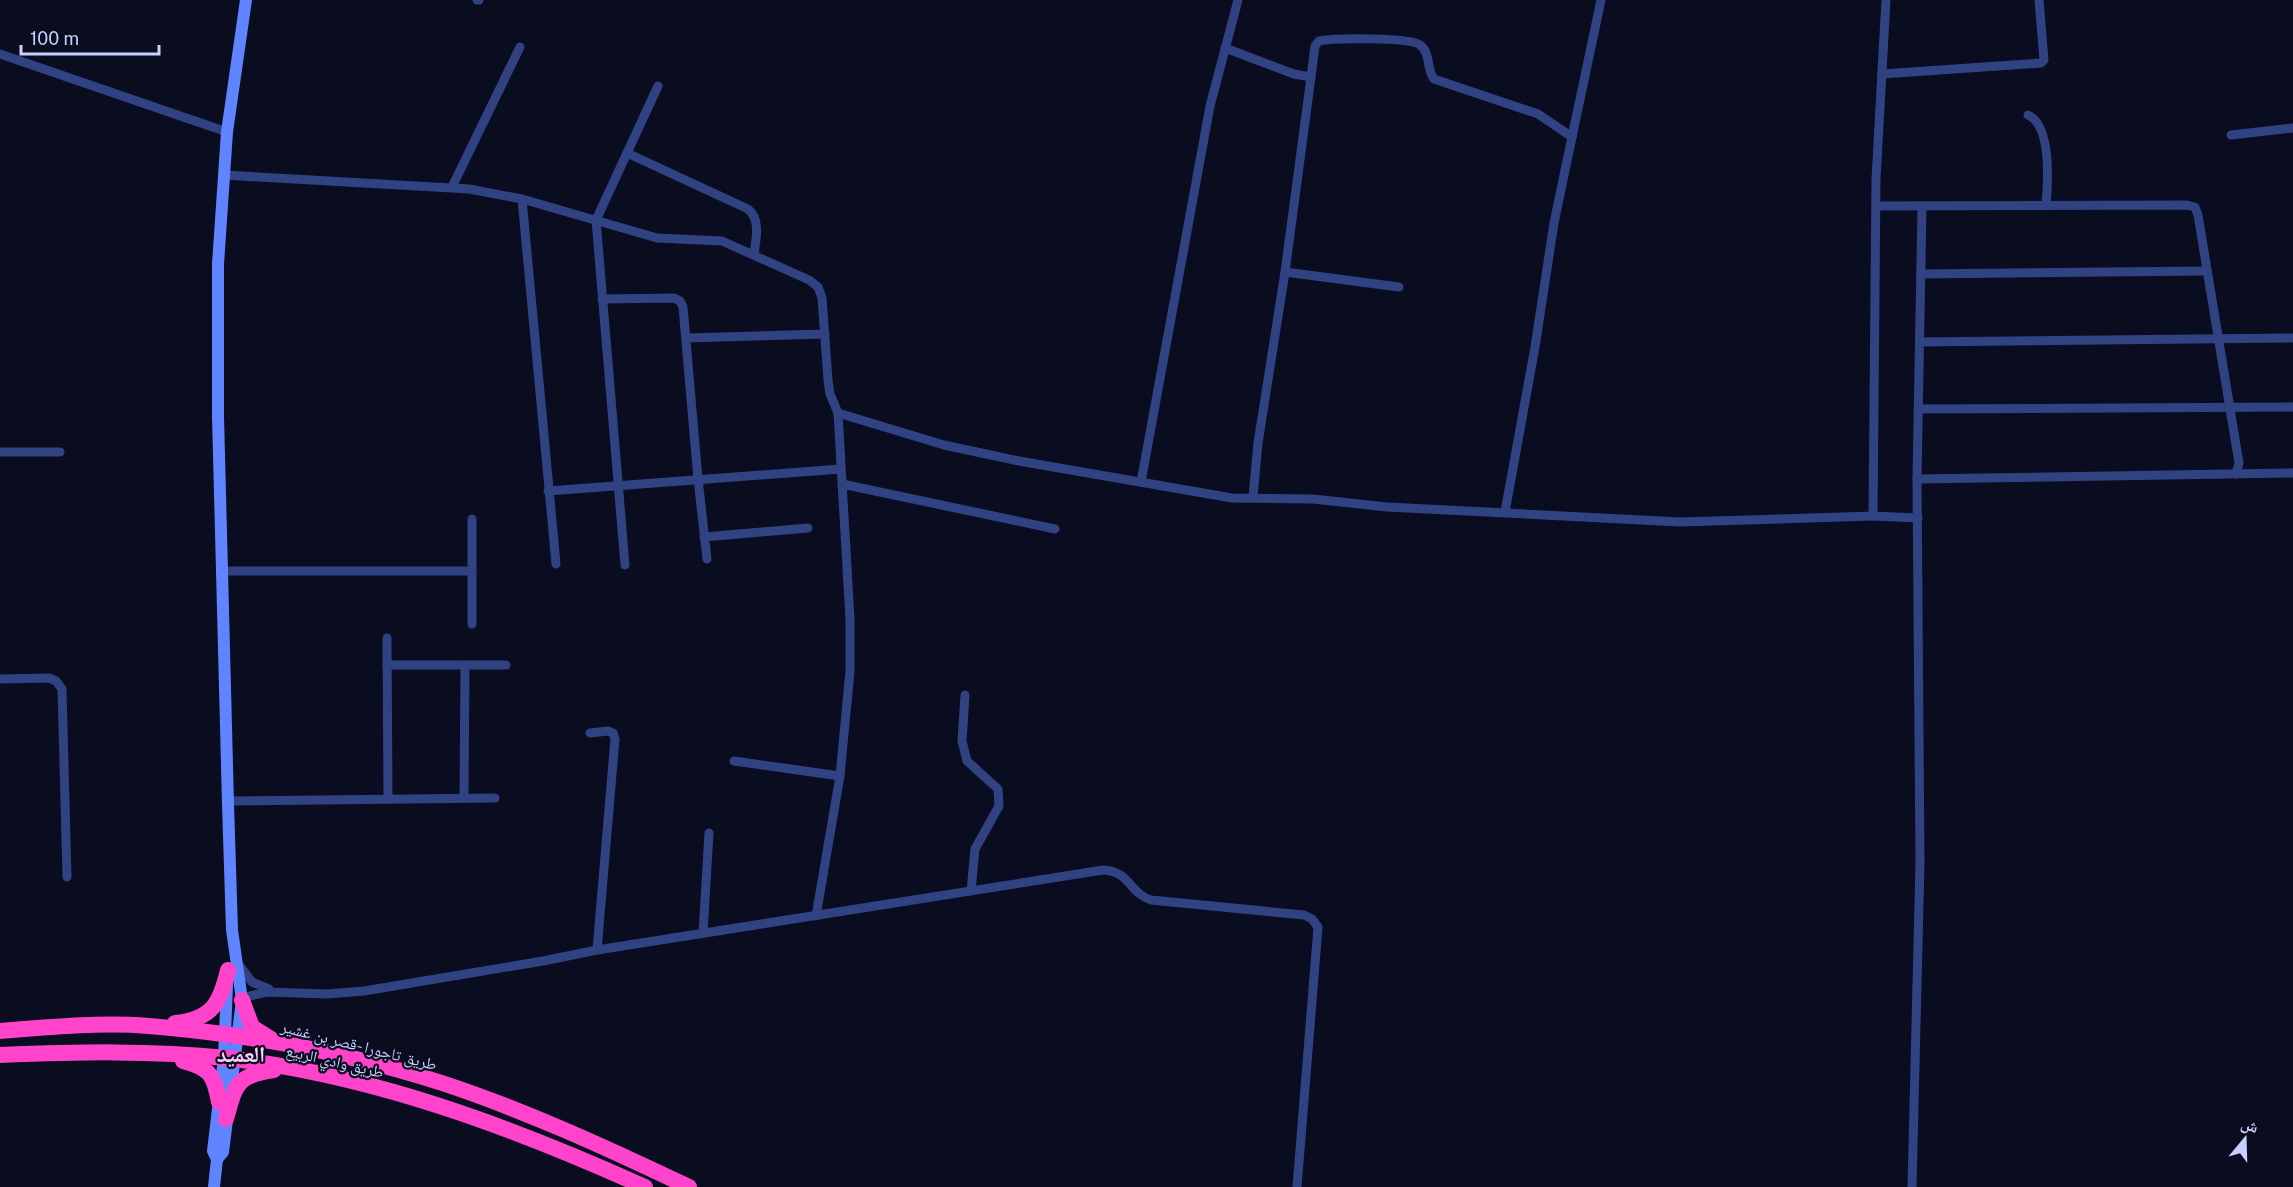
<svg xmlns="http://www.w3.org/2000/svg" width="2293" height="1187" font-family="'Public Sans','Noto Naskh Arabic',sans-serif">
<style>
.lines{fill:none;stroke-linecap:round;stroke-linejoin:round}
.street{stroke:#314283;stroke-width:9}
.secondary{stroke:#6083ff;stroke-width:12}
.highway{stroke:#ff44cb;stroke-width:16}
.labels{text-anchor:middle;stroke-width:4.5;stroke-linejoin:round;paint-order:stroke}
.street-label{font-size:16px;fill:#c9d0ff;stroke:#0a0c20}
.district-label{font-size:22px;font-weight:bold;fill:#ffcbf9;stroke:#0a0c20}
</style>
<rect width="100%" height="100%" fill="#0a0c20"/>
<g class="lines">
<!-- street -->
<g class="street">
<path d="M477,0H479"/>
<path d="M1225,48L1294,74L1311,77L1285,272L1258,443L1253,497"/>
<path d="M0,54L227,132"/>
<path d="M1882,74L2041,63L2044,60L2039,0"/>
<path d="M1311,77L1315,46L1319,41C1333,38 1410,37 1420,45C1431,53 1426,69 1434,79L1538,114L1572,137L1601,0"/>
<path d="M2028,115C2052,126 2048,182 2046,205"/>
<path d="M2231,135L2293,128"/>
<path d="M627,153L748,209C761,220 756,239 754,254"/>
<path d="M223,175L469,189L522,199L657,238L722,241L809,280L818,287L822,298L828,380L830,394L838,413L850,619V671L840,776L816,916"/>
<path d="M452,187L520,47"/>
<path d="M522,199L556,564"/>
<path d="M1876,206L2187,205L2195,207L2198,215L2239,463L2236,474"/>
<path d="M1285,272L1399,287"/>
<path d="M1921,274L2207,271"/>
<path d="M602,299L674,298L680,301L683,307L698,479L707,559"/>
<path d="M687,338L825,334"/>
<path d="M1920,342L2293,338"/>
<path d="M1918,409L2293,407"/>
<path d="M838,413L944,445L1019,461L1232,498L1313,499L1387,507L1680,522L1873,516L1876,179L1886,0"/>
<path d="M0,452H60"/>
<path d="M1917,479L2293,473"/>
<path d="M1141,482L1210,106L1238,0"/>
<path d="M842,484L1055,529"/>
<path d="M548,491L841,469"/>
<path d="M1505,512L1535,347L1554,223L1572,137"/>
<path d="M1873,516L1918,518"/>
<path d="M472,519V624"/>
<path d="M704,537L808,528"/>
<path d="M625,565L596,220L658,86"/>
<path d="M222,571H472"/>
<path d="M387,638L388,799"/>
<path d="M387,665H506"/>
<path d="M0,679L49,678L56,681L62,689L67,877"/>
<path d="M965,695L962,741L967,761L998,789L999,806L975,849L971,891"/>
<path d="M590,733L608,731L613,733L615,739L597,950"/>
<path d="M734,761L840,776"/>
<path d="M464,798L465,665"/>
<path d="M228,801L495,798"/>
<path d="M703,933L709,833"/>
<path d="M239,965L252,982L269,989"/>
<path d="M241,998L267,992L327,994L364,991L543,961L597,950L1103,870C1130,871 1129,893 1151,900L1304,915L1312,919L1318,927L1297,1187"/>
<path d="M1912,1187L1920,863L1917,479L1922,206"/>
</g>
<!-- secondary -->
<g class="secondary">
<path d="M217,1159L223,1152L242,1000L232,930L228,804L218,416V264L227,132L246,0"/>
<path d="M217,1159L213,1151L224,1058L227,985"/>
<path d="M214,1187L217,1159"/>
</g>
<!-- highway -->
<g class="highway">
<path d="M242,1000L252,1027L271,1039"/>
<path d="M175,1023C212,1019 220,1004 228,970"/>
<path d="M0,1031C49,1027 100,1022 149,1026C248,1034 348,1053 442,1083C527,1111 609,1149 689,1187"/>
<path d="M0,1055C75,1052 152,1050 226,1058C373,1075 512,1127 645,1187"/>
<path d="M183,1061C210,1068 214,1075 219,1102"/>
<path d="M226,1119C235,1086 236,1075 274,1070"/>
</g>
</g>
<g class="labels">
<!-- street labels -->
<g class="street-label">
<text transform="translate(359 1045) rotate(14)" y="6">طريق تاجورا -قصر بن غشير</text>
<text transform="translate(335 1061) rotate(13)" y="6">طريق وادي الربيع</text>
</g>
<!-- district labels -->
<g class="district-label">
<text x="241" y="1062">العميد</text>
</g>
</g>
<!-- north arrow -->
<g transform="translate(2245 1139) rotate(19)" stroke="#0a0c20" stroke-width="4.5" paint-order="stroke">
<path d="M0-4.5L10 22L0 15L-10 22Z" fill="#c9d0ff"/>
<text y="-9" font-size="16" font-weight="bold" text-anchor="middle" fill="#c9d0ff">ش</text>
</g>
<!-- scale -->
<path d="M21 45v9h138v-9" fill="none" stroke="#c9d0ff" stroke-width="3"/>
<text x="30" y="45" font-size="18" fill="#c9d0ff" stroke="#0a0c20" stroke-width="4.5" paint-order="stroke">100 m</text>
</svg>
